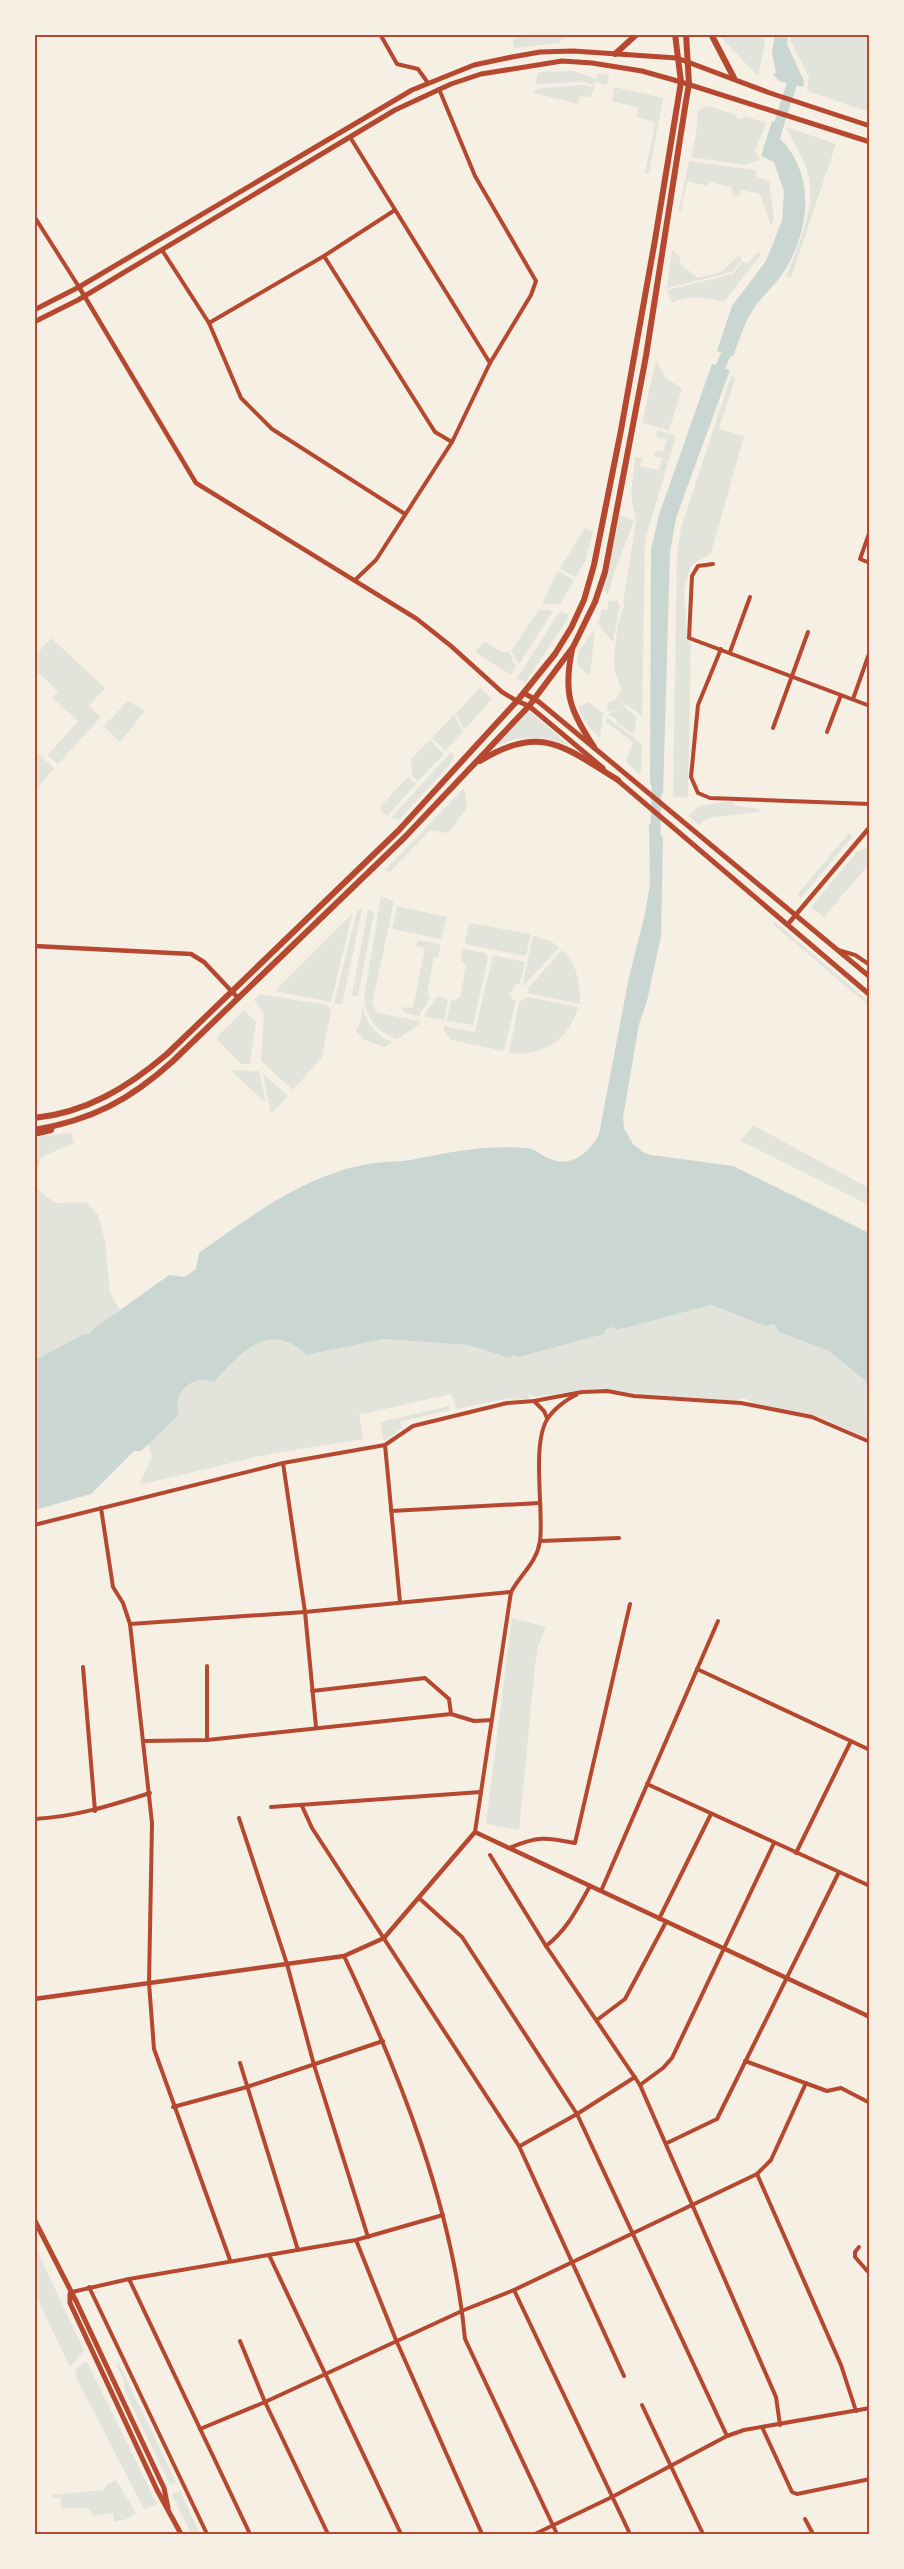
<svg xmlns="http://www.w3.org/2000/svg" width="904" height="2569" font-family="'DM Sans',sans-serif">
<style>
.green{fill:#e2e4dc}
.water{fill:#c9d6d2}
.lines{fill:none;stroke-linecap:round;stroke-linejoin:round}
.river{stroke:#c9d6d2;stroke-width:10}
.minor{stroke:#b5482f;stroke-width:4}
.tertiary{stroke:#b5482f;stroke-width:4.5}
.secondary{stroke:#b5482f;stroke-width:5}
.primary{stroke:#b5482f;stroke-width:6}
.neatline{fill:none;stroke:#b5482f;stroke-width:2}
</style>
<rect width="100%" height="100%" fill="#f6efe4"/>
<!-- green -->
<g class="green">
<path d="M792,34L869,35V112L807,91L809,77L790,40Z"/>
<path d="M518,35V34L567,35L559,43L514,48L513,41Z"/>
<path d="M718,35H763L765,44L758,76Z"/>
<path d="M574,71L596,79L598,73L609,75L607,85L596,82L594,85L583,82L535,84L538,72Z"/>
<path d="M583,85L595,87L590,97L580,96L578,104L534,93V90L541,88Z"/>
<path d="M614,87L663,98L649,174L645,173L655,124L652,121L637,117L639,108L612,101Z"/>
<path d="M709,106L734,114L737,119H742L744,116L766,123L755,150L760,160L744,165L691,157L696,135L698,110Z"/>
<path d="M786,127L836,144L791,278L786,277C799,243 820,202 805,165C800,152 792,140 786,127Z"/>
<path d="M689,161L756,170L757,177L769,181L774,218L771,226L760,194L741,190L740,196H733L731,187L710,182L708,186L687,181L681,211L679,210Z"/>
<path d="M672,250L681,258L679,263L698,278L723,271L739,255L742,260L732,272L667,288Z"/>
<path d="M758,252L761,254L724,302C706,297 689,294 672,303L667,290L733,274L743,261L747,264Z"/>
<path d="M656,360L665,377L682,389L669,430L642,423Z"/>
<path d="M731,376L735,378L719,429L744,436L711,553L691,566L684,590L687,640L691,641L688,798L673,797L677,555L681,528Z"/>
<path d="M658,430L676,436L645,540L642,716C621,699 629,705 607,712L608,703L616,699L621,690C620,682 615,675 614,667C614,653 617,616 625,605L623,603L636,521L631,495L635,457L642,458L640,466L659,470L662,458L654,456L656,450L663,452L667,439L656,437Z"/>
<path d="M620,515L634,521L614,573L608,595L603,589Z"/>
<path d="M585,528L593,532L585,562L575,577L560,568Z"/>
<path d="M558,571L574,580L560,604H542Z"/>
<path d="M617,600L620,606L613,642L598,624L602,609L607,610L608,601Z"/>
<path d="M539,609L553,611L519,664L511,651Z"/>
<path d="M560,611L569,615L568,618L525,683L517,678Z"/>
<path d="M595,628L590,676L577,665L579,651Z"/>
<path d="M51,638L105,688L89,706L101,717L58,764L48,755L78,721L52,698L58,691L35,670V656Z"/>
<path d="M484,641L502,652H509L516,667L511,675L475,652Z"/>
<path d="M480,687L492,699L464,730L456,714Z"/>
<path d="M128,701L145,711L120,742L104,726Z"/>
<path d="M589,702L603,713L600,738L590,728L579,710V707Z"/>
<path d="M622,705L636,716L635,733L630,732L616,722V718L608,715Z"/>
<path d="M529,711L569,745C542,736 520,734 494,747Z"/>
<path d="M454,715L463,732L445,751L432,738Z"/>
<path d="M607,717L642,744L641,771L639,774L626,762L633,742L606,722Z"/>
<path d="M430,740L444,754L418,781L412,776L411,759Z"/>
<path d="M35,751L54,768L35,791Z"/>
<path d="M451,752L454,755L450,764L399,820L391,818Z"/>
<path d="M408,777L416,784L387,816L379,808Z"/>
<path d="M464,788L467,808L448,833L430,830L390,872L385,870Z"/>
<path d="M731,801L737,806L760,809L758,812L708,818L699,825L688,816L699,806Z"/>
<path d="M849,833L853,836L801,898L797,895Z"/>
<path d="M869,846V864L824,917L811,907L857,852Z"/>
<path d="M381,896L393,901V907L372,1003L377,1013L420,1021L419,1025L397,1039C376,1031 367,1020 364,998Z"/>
<path d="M397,906L447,917L441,939L392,929Z"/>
<path d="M362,909L342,1005L334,1003L357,911Z"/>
<path d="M368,910L374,912L358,996L352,995Z"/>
<path d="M352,914L331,1002L275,991Z"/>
<path d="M775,922L869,1002V1006L773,924Z"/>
<path d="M469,923L531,934L526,956L465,944Z"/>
<path d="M533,936L551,941L559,948L522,987Z"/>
<path d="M418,940L441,945L438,957L434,958L427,992L430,997L419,1016L405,1013L402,1009L403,1007L413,1008L425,948L416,946Z"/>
<path d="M463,949L485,953L488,958L473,1025L447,1021L451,1001L460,998L466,965L461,960Z"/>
<path d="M562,950C578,965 580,984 580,1004L529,994L528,988Z"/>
<path d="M493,955L525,962L520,984L515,985L510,994L512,999L516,1001L504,1051L451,1040L444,1030V1026L475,1032Z"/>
<path d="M260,994L327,1005L331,1011L322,1057L293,1090L261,1061L264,1014L254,1000Z"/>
<path d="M437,996L448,1000L444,1020L424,1016Z"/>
<path d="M529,997L578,1007C569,1040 543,1057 509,1053L519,1002Z"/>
<path d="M362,1007C367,1024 376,1035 392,1042L384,1047L365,1040L356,1031L361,1019Z"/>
<path d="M244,1010L256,1022L250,1064H241L216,1038Z"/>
<path d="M230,1070L259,1071L266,1103Z"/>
<path d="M263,1074L288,1096L271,1114Z"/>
<path d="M753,1125L869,1188V1205L741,1141Z"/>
<path d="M71,1133L74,1143L41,1157L35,1179V1137Z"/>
<path d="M35,1188L55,1203L86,1202L98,1215L105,1241L110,1293L120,1310L88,1335H82L35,1360Z"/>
<path d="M711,1305L765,1326L774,1324L779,1332L829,1351L869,1384V1439L820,1417L756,1404C748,1401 745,1395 736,1401L640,1394L597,1388L533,1397L530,1394L528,1395L530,1398L515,1400L510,1398L457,1409L451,1394L363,1414L359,1413L363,1439L269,1454L139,1485L152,1457L148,1444L179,1415C172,1390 191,1376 214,1382C242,1352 266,1320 307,1355L383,1339L468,1345L510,1358L514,1354L518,1356L604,1334L606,1329L614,1327L617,1330Z"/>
<path d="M449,1406L450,1410L401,1422L402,1428L384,1441L380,1422Z"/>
<path d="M512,1618L546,1627L538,1646L535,1666L519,1830L486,1824Z"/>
<path d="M35,2247L84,2350L70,2367L35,2294Z"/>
<path d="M87,2362L157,2504L144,2509L76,2377L75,2371L82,2363Z"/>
<path d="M118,2362L176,2482L170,2485L125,2391L124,2381L116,2364Z"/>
<path d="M116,2480L136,2513L127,2519L114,2522L113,2513L94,2516L87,2508H61V2498H51L52,2495L104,2490L106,2485Z"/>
<path d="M180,2491L200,2534H191L172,2494Z"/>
</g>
<!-- water -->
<g class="water">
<path d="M775,35H788L787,44L804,81L803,87L779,81L773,74L776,73L772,52Z"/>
<path d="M772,121L783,125L779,138C816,173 810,229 785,270C776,285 760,297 751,313C743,326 739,342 733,356L717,351L732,306L766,261L782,221L784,191L774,162L761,156Z"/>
<path d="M712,364L730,370L676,518L670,552L663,795L650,784L651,550L659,515Z"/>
<path d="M649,823L663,837L661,936L647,1001L639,1024L623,1117L624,1128L633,1144L643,1152L651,1155L733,1166L869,1233V1384L829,1351L779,1332L774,1324L765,1326L711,1305L617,1330L613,1327L606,1329L604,1334L518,1357L514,1355L510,1358L468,1345L383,1339L307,1355C267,1319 241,1353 214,1382C192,1375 172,1391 179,1415L141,1451H134L91,1494L35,1510V1360L82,1335L90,1334L91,1331L169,1275L185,1277L196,1269L199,1253C252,1215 309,1172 375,1163C388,1161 399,1162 411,1160C449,1152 486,1145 524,1148C534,1148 539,1154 548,1158C570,1169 590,1153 599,1134L629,977L645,914L650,884Z"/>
</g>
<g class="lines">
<!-- river -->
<g class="river">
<path d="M775,137L794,77L792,72"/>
<path d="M715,380L731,342"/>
<path d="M655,843L657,774"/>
</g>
<!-- minor -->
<g class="minor">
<path d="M380,34L397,64L418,69L428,83"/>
<path d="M350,137L490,363"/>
<path d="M34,216L79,287"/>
<path d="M162,250L209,323L241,398L272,429L405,514"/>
<path d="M324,256L435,432L452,442"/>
<path d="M209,323L324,256L395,210"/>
<path d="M870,531L860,559L870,563"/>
<path d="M713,564L698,566L692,576L689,638L870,706"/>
<path d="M355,580L376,560L452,442L490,363L531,295L536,281L475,176L439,89"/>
<path d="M721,649L698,705L691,777L698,793L710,798L870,804"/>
<path d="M730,652L750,597"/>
<path d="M853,699L870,651"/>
<path d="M773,728L808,632"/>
<path d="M827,732L841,695"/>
<path d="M838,950L855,955L870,965"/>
<path d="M534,1401L544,1411L547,1418"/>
<path d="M385,1445L400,1602"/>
<path d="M283,1463L305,1612L316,1727"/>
<path d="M101,1508L113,1587L123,1603L130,1624L152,1823L149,1983L154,2049L230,2260"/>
<path d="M391,1511L540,1503"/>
<path d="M34,1525L283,1463L385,1445L413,1426L507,1403L534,1401L582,1392L607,1391L634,1396L741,1403L812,1417L870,1442"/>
<path d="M540,1541L619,1538"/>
<path d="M130,1624L305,1612L511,1592"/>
<path d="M207,1666V1740"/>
<path d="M83,1667L95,1811"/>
<path d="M697,1669L870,1750"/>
<path d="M312,1691L425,1678L449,1699L451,1714"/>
<path d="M145,1741L207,1740L451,1714L474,1721L492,1720"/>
<path d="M647,1784L870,1886"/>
<path d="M302,1806L312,1828L519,2146L624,2376"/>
<path d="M271,1807L481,1792"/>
<path d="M239,1818L287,1964L314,2065L368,2237"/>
<path d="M34,1819C75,1817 112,1805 150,1793"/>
<path d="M475,1832L511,1592C521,1574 537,1562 540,1541C544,1510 531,1443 548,1418C554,1409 567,1399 576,1395"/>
<path d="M509,1848C538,1836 545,1837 575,1843L630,1604"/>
<path d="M796,1853L851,1741"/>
<path d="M490,1855L546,1946L640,2085L776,2397L780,2425"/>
<path d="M601,1891L718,1621"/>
<path d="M419,1898L462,1937L577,2114L727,2436"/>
<path d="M659,1919L711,1814"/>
<path d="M546,1946C567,1930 577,1909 590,1886"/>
<path d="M344,1956C400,2075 453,2208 465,2339L557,2534"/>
<path d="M597,2020L625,1999L666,1922"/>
<path d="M745,2061L827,2091L841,2088L870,2103"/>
<path d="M240,2063L298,2250"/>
<path d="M640,2085L663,2068L672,2058L774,1843"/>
<path d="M173,2107L247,2087L383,2041"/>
<path d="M667,2143L717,2119L839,1872"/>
<path d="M520,2146L577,2114L635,2077"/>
<path d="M757,2174L841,2365L856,2411"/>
<path d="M356,2240L396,2340L482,2534"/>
<path d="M859,2247L855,2252V2257L870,2274"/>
<path d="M269,2255L401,2534"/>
<path d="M129,2279L250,2534"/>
<path d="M89,2287L207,2534"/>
<path d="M514,2290L630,2534"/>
<path d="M72,2292L129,2279L356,2240L443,2215"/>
<path d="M240,2341L265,2402L328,2534"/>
<path d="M642,2405L703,2534"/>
<path d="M762,2427L792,2492L797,2494L870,2479"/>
<path d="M200,2429L265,2402L464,2310L514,2290L757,2174L771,2160L806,2083"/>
<path d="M805,2519L813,2534"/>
<path d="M535,2534L612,2497L727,2436L744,2430L870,2408"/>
</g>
<!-- tertiary -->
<g class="tertiary">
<path d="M79,287L196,483L417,619L451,646L502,692L517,701"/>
<path d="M788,924L869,828L870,823"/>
<path d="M34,946L191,954L204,962L238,998"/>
<path d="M34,1999L344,1956L384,1938L475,1832L870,2017"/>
</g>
<!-- secondary -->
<g class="secondary">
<path d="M34,310L79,287L412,90L474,65L512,57L540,52L573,51L677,58L770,93L870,126"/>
<path d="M34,322L78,300L395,110L451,84L481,74L562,61L592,63L642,71L681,82L870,142"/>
<path d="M524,693L539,702L870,977"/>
<path d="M517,701L529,706L603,768"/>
<path d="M615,778L870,995"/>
<path d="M34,2219L76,2301L164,2488L168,2508"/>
<path d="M70,2294V2303L157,2490L181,2534"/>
</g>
<!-- primary -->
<g class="primary">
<path d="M711,34L734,78"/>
<path d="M615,54L637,34"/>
<path d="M572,650C563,694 570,710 594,747"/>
<path d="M480,761C541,723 564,747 618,780"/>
<path d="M34,1118C86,1113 128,1087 167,1054L398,831L517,701L555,654L571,628L584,600L594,565L621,430L655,240L681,82L675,34"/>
<path d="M34,1130C92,1120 130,1100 173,1061L405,837L529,706L573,647L595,602L605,572L646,356L686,101L689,84L686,34"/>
<path d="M34,1134L51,1130"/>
</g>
</g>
<!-- border -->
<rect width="904" height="2569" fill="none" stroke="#f6efe4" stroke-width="72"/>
<rect x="36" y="36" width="832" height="2497" class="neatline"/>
</svg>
